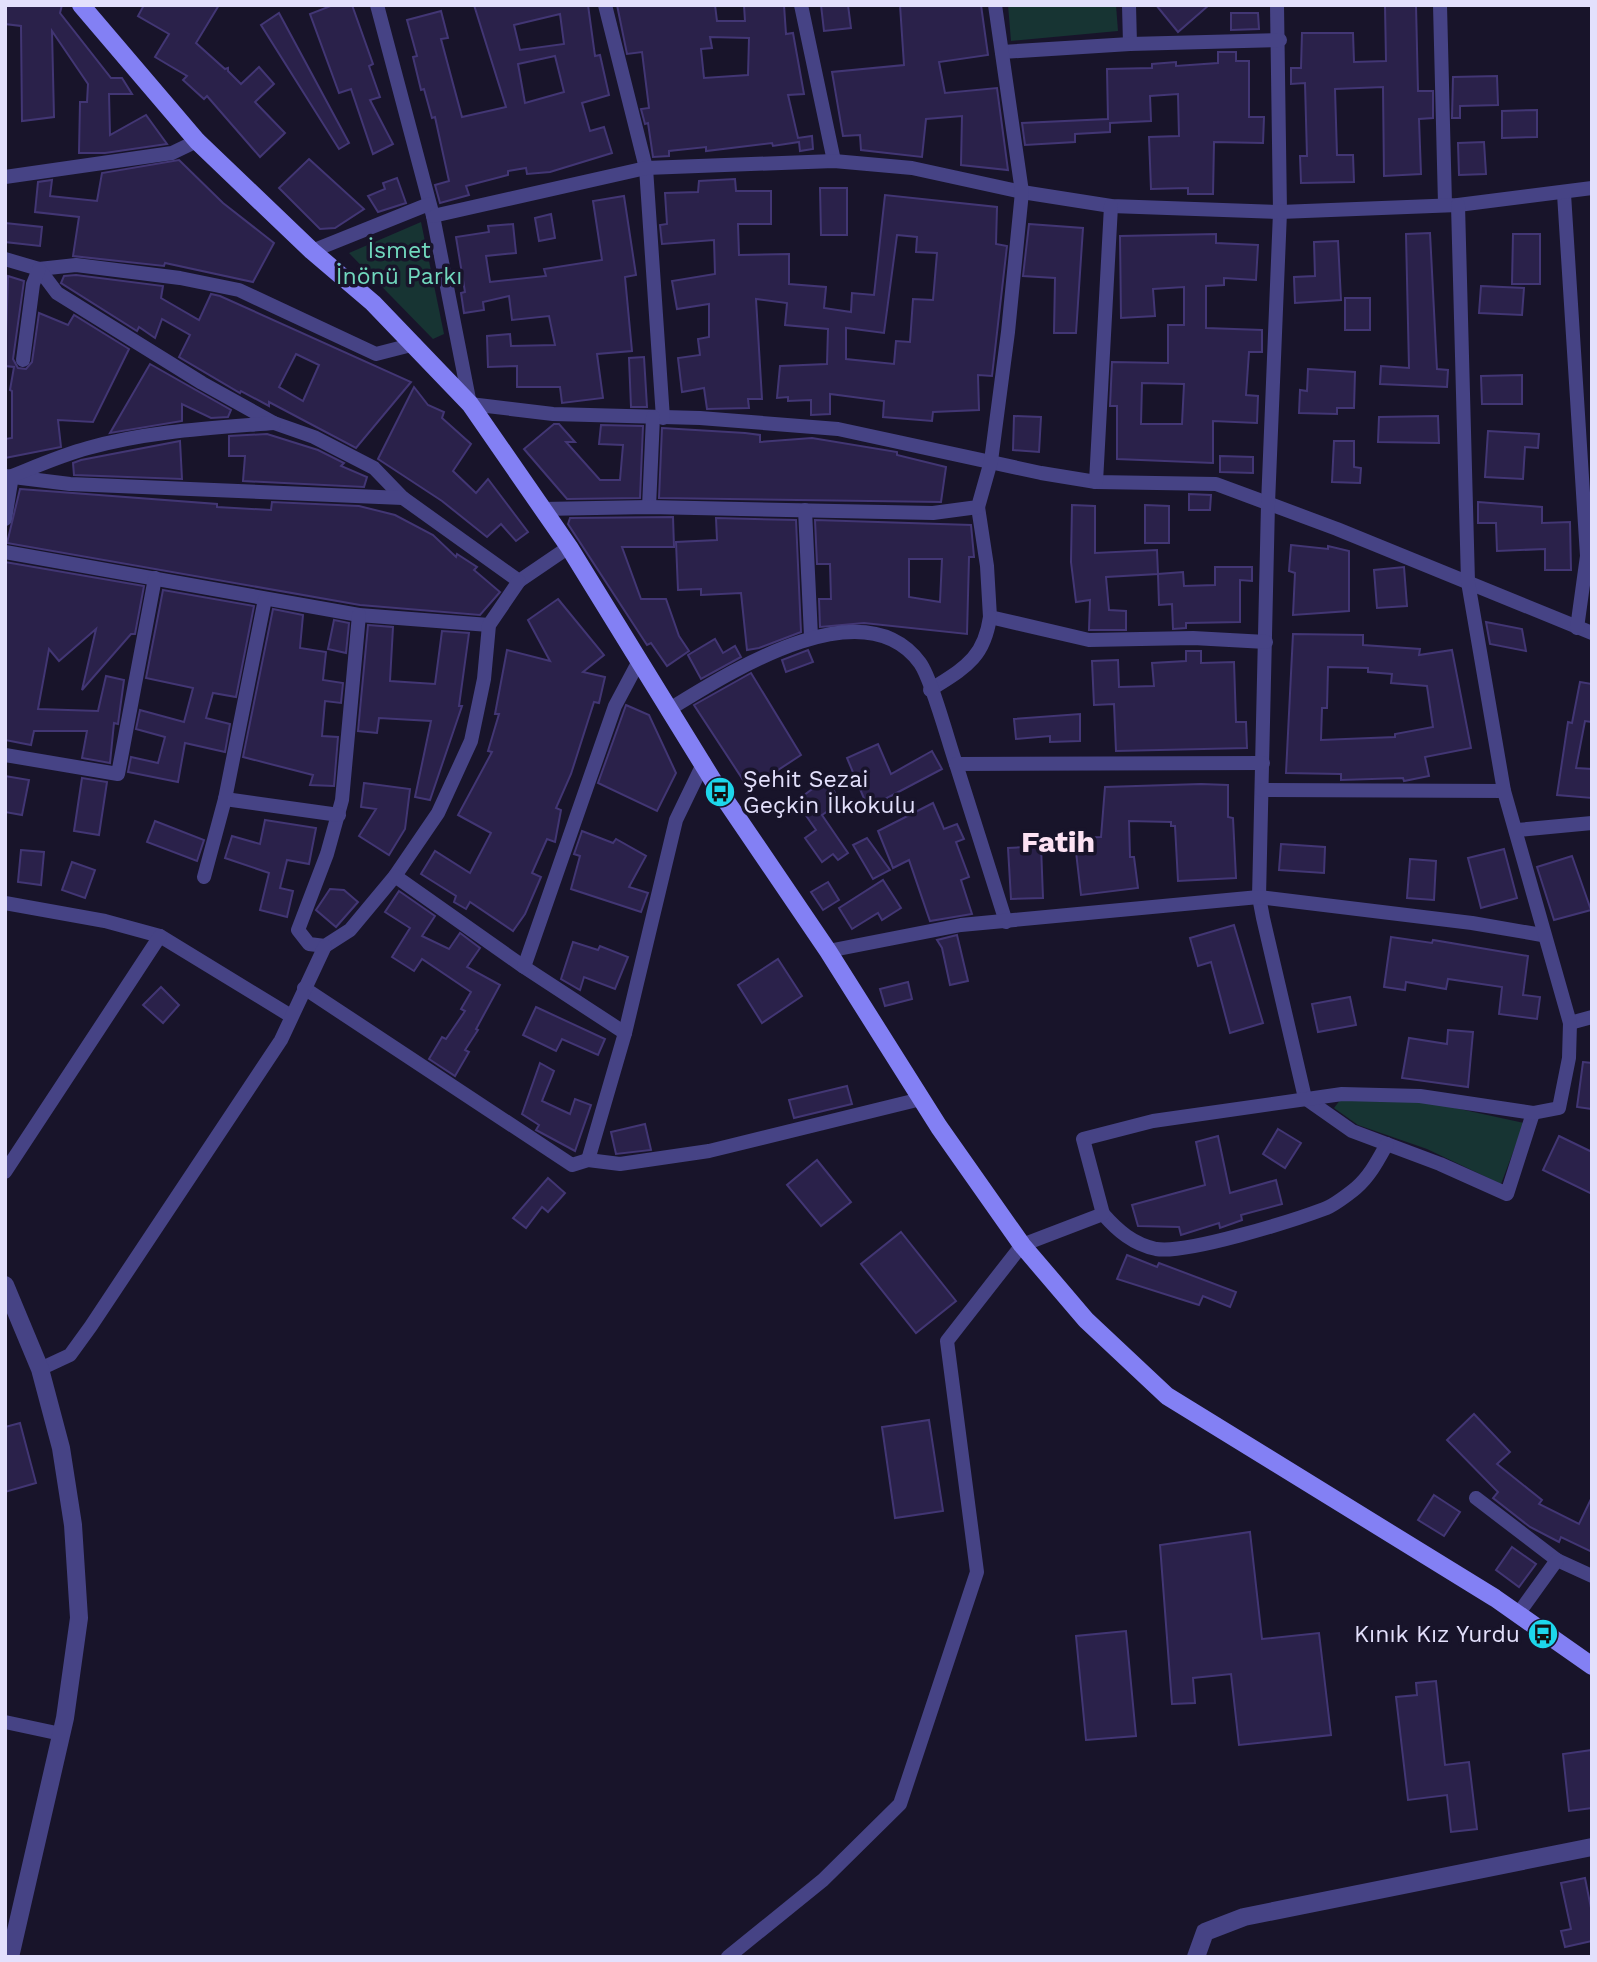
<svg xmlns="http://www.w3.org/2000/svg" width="1597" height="1962" font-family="'Work Sans',sans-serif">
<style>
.green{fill:#173433}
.building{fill:#2a214a;stroke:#423674;stroke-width:2;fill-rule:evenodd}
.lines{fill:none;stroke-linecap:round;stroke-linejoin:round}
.minor{stroke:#464385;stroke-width:14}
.tertiary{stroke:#464385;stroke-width:18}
.secondary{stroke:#8380f4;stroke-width:18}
.labels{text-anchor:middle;stroke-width:7;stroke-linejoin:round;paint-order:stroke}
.park-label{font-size:23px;fill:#71d8be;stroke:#18142a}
.poi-label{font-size:23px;fill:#e3e0fc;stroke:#18142a;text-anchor:start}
.district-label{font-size:30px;font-weight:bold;fill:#fce2f3;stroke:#18142a}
</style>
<rect width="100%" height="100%" fill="#18142a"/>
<!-- green -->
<g class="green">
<path d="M1008,5H1116L1118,31L1011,41Z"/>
<path d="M421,222L444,334L433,339L349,253Z"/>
<path d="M1341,1099L1423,1101L1524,1123L1501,1184L1427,1149L1358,1125L1334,1108Z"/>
</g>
<!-- building -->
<g class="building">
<path d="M5,5H62L60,13L111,78H122L132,94H109L110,135L146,115L167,144L105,153H79L80,102H87L88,84L52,31L54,117L22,121L21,26L5,24Z"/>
<path d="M144,5H219L196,43L225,69L228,68V71L241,84L259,67L274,84L255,102L285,133L260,157L207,96L204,99L183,80L187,76L155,57L169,34L138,16Z"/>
<path d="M333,5H352L373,64L369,66L380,97L370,100L393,144L373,154L351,89L339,93L310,14Z"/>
<path d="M474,5H588L595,56L600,55L609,95L582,103L590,131L604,127L612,153L550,172L527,174L526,168L508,171V175L466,186L469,195L440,203L435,185L449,181L435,117L432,118L424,89L421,90L413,57L417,56L407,20L441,11L448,38L441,39L462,117L506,107ZM560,14L564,44L520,50L514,25ZM555,56L564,92L525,103L518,64Z"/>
<path d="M617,5H715L717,21H745L744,5H784L786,34L793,33L804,94L788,95L798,138L812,136L813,149L800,151L799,142L773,146L772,143L706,151V147L669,151V156L653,157L648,123L645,124L641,109L649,108L642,52L627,54ZM710,37L749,38L748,75L704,78L701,49L712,48Z"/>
<path d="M821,5H848L851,28L824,31Z"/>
<path d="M900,5H981L988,55L939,62L945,93L997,88L1008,170L961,165L962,116L926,119L922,157L861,150L860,135L843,136L832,72L904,65Z"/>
<path d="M1156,5H1209L1178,32Z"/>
<path d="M1385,5H1416L1418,91H1433V118L1419,119L1421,174L1384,176L1383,87L1335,89L1337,155H1353L1354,182L1301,183L1300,156H1307L1305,83L1291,84V68H1301L1302,33H1353L1354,62L1386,61Z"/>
<path d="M279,13L349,143L339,149L261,25Z"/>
<path d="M1231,13H1258L1259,29L1231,30Z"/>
<path d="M1218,52H1236V61H1249V117H1264L1263,143L1214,142L1213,194H1188V188L1151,189L1149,137L1179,136L1178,94L1150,96L1151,121L1110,123V132L1075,134V142L1025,145L1022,123L1108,119L1107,69L1152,68V64L1176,62V66L1218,63Z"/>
<path d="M1497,76L1498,105L1460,106V118H1452L1453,77Z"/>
<path d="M1537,110V137L1502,138V111Z"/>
<path d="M1484,142L1486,174L1459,175L1458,143Z"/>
<path d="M309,159L364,209L335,228L320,229L279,188Z"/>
<path d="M179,160L223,203L274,243L253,282L165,263L164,266L73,256L79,217L35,212L38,182L52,180L50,196L97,201L102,173Z"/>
<path d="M397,178L406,203L378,212L368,196L385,189L383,183Z"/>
<path d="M735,179L736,191H771V224H738L739,255L789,254V284L826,287L824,308L851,312L852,293L874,295L885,195L997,207L996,244L1007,246L992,376L978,375L979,410L933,412L932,421L883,417L884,401L830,394V414L811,415V400L788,401V397L777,398L780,366L827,364L828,329L785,325L787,303L756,299L762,399H748L749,408L707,409L704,388L682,392L678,358L700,355L698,339L709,337V304L677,309L672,281L715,274L714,240L662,244L660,225L667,224L665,193L698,192L699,181ZM897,235L917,237L916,252L937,253L933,300L913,299L910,342L896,341L894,364L846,359V328L884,333Z"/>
<path d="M820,188H847V235H821Z"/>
<path d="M624,196L636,275L625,277L632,351L597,354L603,398L562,403L560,387H517V366L488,367L487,336L510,334L511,346L555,345L549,316L512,320L509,296L483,302L484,310L464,313L461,293L465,292L456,237L489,232L488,226L513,224L516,253L486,256L490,282L546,276L544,269L602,260L593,201Z"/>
<path d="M551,214L555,238L539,241L535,218Z"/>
<path d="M5,223L42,227L40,246L5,242Z"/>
<path d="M1029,224L1083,228L1076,333H1054L1055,278L1023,276Z"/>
<path d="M1430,233L1437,369L1448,370L1447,387L1380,384L1381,366L1409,368L1406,234Z"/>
<path d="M1216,234V243L1258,245L1256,280L1224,278V285L1206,286V328L1262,330V352H1249L1246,395L1258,396L1257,423L1213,421V463L1117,459V406H1110L1112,362L1168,363V325H1184V287L1153,289L1155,316L1121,318L1120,236ZM1142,383L1184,384L1182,424H1141Z"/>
<path d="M1513,234H1540V284H1512Z"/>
<path d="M1338,241L1341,300L1295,303L1294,277L1315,276L1314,242Z"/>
<path d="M76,275L163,286L161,298L199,320L211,294L220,296L411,382L356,448L269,402V406L241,391L240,393L179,357L190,335L162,319L155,338L139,327L137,331L61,283L64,276ZM296,354L319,365L303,401L279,387Z"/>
<path d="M8,276L24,281L13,359L18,368L26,369L32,362L39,313L68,325L74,315L129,349L93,422L58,420L61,447L5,458V439L12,438V391L10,390L14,367L5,366Z"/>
<path d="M1481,286L1524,288L1522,315L1479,313Z"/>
<rect x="1345" y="298" width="25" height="32"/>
<path d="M644,357L647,407H631L629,358Z"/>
<path d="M150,364L231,410L228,417L211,418L182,404V421L110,433Z"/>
<path d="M1308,369L1355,372L1354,408H1337V414L1299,413L1300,390L1307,391Z"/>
<path d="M1522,375V404H1482L1481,376Z"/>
<path d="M414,387L428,405L444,412L442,418L471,444L453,471L476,493L488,479L528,532L516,541L501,524L487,537L442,501L378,459Z"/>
<path d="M1014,416L1041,417L1039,452L1013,450Z"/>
<path d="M1438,416L1439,443L1378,442L1379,417Z"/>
<path d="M554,424H559L575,442H566L600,480H620L623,445L599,444L601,425L643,426L640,498L567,499L524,449Z"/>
<path d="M662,428L745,433L760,435V442L812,438L897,452V455L946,467L941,502L659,498Z"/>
<path d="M1488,431L1539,434L1538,448L1525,447L1523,479L1485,477Z"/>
<path d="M267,434L318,450L344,463L341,466L367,477L364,487L243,481L245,456H229V436Z"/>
<path d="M180,441L182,479L74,475L73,463L81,460Z"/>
<path d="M1334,441H1354V467L1361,468L1360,483L1332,482Z"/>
<path d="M1220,456L1253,457V473L1220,472Z"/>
<path d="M20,489L217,504V507L271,510L272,502L359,506L395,515L433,535L456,557L457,554L477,567L474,570L500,592L480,615L360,605L7,543Z"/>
<path d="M1189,494L1211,495L1210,510H1189Z"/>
<path d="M1478,502L1542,507V523L1570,522L1571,570H1545V549L1497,551L1496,523H1478Z"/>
<path d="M1072,505L1095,506V553L1157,550L1158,574L1106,577L1109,610L1126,611V630H1089L1090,600L1076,602L1071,562Z"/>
<path d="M1145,505L1169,506V543H1145Z"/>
<path d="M673,517L674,547H622L641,599H666L679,636L689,651L667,666L651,643L647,645L568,524L570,518Z"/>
<path d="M716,518L796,520L801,632L759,648L747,650L741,593L701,595V589L678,590L676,542L717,540Z"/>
<path d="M815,520L971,525L974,557H969L967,634L864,623L820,627L819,599H831L830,564H817ZM909,559H942L940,602L909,597Z"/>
<path d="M1291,545L1328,549V546L1349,551V611L1293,615L1295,573L1289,571Z"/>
<path d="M5,562L144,586L135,634H131L82,690L96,629L59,661L49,649L38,709L98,711L106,676L124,680L118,724L114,723L110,763L82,758L87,731H34L31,745L5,740Z"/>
<path d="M1215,567H1252V581L1240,580V622L1186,623V628L1173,629L1172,604L1159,605L1158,574L1183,572L1184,586L1215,585Z"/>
<path d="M1404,567L1407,606L1377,608L1374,570Z"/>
<path d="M163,590L254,606L236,697L213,693L206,718L230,724L225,752L185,743L178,782L128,772L131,757L158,763L165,737L136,729L140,710L184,722L193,688L146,678Z"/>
<path d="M558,599L604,655L583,672L605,677L599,703L594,702L571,774L556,808L561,810L555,842L547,839L532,873L541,877L525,914L513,931L470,902L466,909L454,902L456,896L421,874L435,851L470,873L491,833L458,815L492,752L488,751L499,714H495L507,650L550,661L528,620Z"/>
<path d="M273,609L303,615L300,648L326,652L323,680L343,683L341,703L325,701L322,736L338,737L334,786L310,785L313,775L243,757Z"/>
<path d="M334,620L349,623L346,653L328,649Z"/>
<path d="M1486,622L1522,629L1526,651L1490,644Z"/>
<path d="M368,625L393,627L390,681L435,684L442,631L469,633L459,706H462L430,800L415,797L431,721L379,718L377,733L358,731Z"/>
<path d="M1293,634L1363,635V645L1420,649L1419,655L1452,650L1471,748L1425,757L1429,776L1404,781L1403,778L1341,780V774L1286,773ZM1328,667L1368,668V672L1392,674L1391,683L1427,686L1433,727L1395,734V737L1321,740L1322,708H1327Z"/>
<path d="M715,639L723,653L735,646L741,657L701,679L688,655Z"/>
<path d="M808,650L813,662L786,672L782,660Z"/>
<path d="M1186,651H1201V663L1234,662L1236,722H1246L1247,748L1116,751L1114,704L1094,705L1092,661L1118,660L1119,687L1154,686L1152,663L1186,661Z"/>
<path d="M751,673L801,755L749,789L694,705Z"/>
<path d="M1580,682L1592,684V722L1585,721L1576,768L1592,769V798L1557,795L1568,722L1572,723Z"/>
<path d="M626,705L649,715L676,773L657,811L598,783Z"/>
<path d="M1080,714V741L1050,742V736L1016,739L1014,719Z"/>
<path d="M878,744L891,774L932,751L942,769L868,808L847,758Z"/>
<path d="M5,776L29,780L22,815L5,812Z"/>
<path d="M82,778L107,782L99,835L74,831Z"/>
<path d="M826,779L841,802L822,815L848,853L838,860L833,854L822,862L805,838L816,830L796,801Z"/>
<path d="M364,783L410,789L405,829L389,855L359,836L376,809L361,807Z"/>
<path d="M1201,784L1228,785V817L1233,818L1236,878L1178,881L1175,826H1171V822L1129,821L1130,857H1134L1138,888L1081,895L1076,852H1054V838L1101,837L1105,787Z"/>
<path d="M933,803L944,829L957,824L964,839L956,842L969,877L961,880L972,914L930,921L909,860L893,868L878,831Z"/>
<path d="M265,820L316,828L309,864L287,860L280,888L293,891L287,917L260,910L269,873L225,858L232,836L260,844Z"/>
<path d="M155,821L204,840L197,861L147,842Z"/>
<path d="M582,831L613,843L616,839L646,856L629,887L648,893L641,912L571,889L580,856L574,854Z"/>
<path d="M867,838L890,870L873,879L853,845Z"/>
<path d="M1281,844L1325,847L1324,873L1279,870Z"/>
<path d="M1041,846L1043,898L1011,899L1008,848Z"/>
<path d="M1504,849L1517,898L1481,908L1468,858Z"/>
<path d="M21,850L44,852L41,885L18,882Z"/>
<path d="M1572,856L1591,910L1554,920L1537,867Z"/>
<path d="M1410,859L1436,861L1434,900L1407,898Z"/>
<path d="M72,862L95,870L85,898L62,890Z"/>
<path d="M883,880L901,908L882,920L878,913L852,929L839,908Z"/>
<path d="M828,882L839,900L823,910L811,892Z"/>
<path d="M330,889L344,890L358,902L336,927L316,910Z"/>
<path d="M399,891L435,916L422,936L449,949L460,933L480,948L467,967L500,985L476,1029L478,1030L465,1050L469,1052L455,1076L429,1059L442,1037L446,1039L465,1011L461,1009L471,992L422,959L414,971L392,957L410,928L385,912Z"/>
<path d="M1234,925L1263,1023L1230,1033L1211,962L1198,966L1190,938Z"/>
<path d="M957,935L968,981L950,985L942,948L937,940Z"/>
<path d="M1391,937L1432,943L1433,940L1528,956L1523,995L1540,997L1537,1019L1499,1014L1502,987L1448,979L1446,989L1406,982L1405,990L1384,987Z"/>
<path d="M573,942L598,950L600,946L628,957L615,989L584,977L580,990L561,979Z"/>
<path d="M778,959L802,996L762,1023L738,985Z"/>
<path d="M908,982L912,999L885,1006L880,989Z"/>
<path d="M161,987L179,1005L163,1023L143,1005Z"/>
<path d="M1350,997L1356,1025L1318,1032L1312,1004Z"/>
<path d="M536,1007L605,1039L598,1055L562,1039L556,1051L523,1035Z"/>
<path d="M1448,1030L1473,1032L1468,1087L1402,1078L1409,1038L1447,1044Z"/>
<path d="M1583,1062L1592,1063V1109L1577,1107Z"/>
<path d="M540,1063L554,1071L542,1101L570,1114L575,1099L591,1105L575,1151L536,1130L539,1125L522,1114Z"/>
<path d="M847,1086L852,1104L794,1118L789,1100Z"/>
<path d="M645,1124L651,1150L616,1154L611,1132Z"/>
<path d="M1278,1129L1301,1143L1285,1168L1263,1154Z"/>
<path d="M1218,1136L1230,1193L1276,1180L1282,1204L1241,1215L1242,1220L1220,1228L1219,1223L1181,1235L1179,1227L1138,1226L1132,1205L1205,1185L1196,1142Z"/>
<path d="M1559,1136L1592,1152V1194L1543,1170Z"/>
<path d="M817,1160L851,1202L821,1226L787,1185Z"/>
<path d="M548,1178L565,1193L548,1212L542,1207L526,1228L513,1218Z"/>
<path d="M901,1232L956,1301L916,1333L861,1264Z"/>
<path d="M1127,1255L1157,1267L1159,1263L1236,1292L1230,1307L1203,1296L1199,1305L1117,1279Z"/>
<path d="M1474,1414L1510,1452L1497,1464L1542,1500L1539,1504L1579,1524L1592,1497V1552L1561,1537L1559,1542L1530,1527L1493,1498L1498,1492L1447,1440Z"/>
<path d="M929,1420L943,1511L895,1518L882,1427Z"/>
<path d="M20,1423L36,1483L5,1492V1427Z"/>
<path d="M1434,1495L1460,1512L1444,1536L1418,1520Z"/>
<path d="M1250,1532L1262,1639L1319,1633L1331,1735L1239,1745L1231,1674L1193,1678L1195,1703L1172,1704L1160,1545Z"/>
<path d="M1512,1547L1536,1564L1519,1587L1496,1570Z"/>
<path d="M1126,1631L1136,1736L1086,1740L1076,1636Z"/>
<path d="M1436,1681L1445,1765L1469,1762L1477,1829L1451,1832L1447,1795L1408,1800L1396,1697L1417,1695L1416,1683Z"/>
<path d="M1592,1750V1808L1569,1811L1563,1754Z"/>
<path d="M1585,1878L1592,1913V1941L1565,1947L1561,1931L1571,1929L1561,1883Z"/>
</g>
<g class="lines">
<!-- minor -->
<g class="minor">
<path d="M377,5L433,216L470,404L553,414L700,418L838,429L1041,473L1096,482L1216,484L1337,529L1592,633"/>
<path d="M605,5L646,168L663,418"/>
<path d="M801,5L834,161"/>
<path d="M1129,5L1130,44"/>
<path d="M1277,5L1280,212L1268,504L1259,897L1263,918L1305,1098L1352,1131L1440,1164L1507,1194L1533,1113"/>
<path d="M1440,5L1445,204"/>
<path d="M1002,52L1130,44L1280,40"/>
<path d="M5,177L172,153L197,141"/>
<path d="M1564,194L1587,556L1577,628"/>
<path d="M433,216L646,168L834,161L912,168L1022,192L1111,206L1280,212L1458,205L1592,188"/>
<path d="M312,251L429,204"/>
<path d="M5,259L39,269L76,265L180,278L239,290L376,354L415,344"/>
<path d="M39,269L57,293L202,383L274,423L314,437L374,468L403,498L519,581L569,547"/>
<path d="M23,360L33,284L39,269"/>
<path d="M5,476L70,484L403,498"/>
<path d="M1096,482L1111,206"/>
<path d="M649,507L653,417"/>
<path d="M978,507L987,566L990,617L1089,640L1193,638L1266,642"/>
<path d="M542,509L649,507L933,513L978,507L991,461L1008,332L1022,192L995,5"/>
<path d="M805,510L811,636"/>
<path d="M5,519L12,476C37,466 62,455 88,448C148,431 212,428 274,423"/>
<path d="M5,552L359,615L489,625"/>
<path d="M359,615L342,800L327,854L298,930L309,944L325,946L350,930L395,876L438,813L471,741L484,679L489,625L519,581"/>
<path d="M930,690C964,668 984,659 990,617"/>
<path d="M668,710C727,674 863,585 920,663C932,680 948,741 956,764"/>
<path d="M5,755L118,774L155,578"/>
<path d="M1262,790L1504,791"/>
<path d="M225,799L339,815"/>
<path d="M1517,830L1592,823"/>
<path d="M395,876L524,967L625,1033"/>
<path d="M204,877L225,799L265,599"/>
<path d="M5,903L105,921L160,936L291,1016"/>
<path d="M1006,922L956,764L1263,763"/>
<path d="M828,951L961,925L1259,897L1472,923L1542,935"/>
<path d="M524,967L615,706L639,661"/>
<path d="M304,988L572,1165L588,1160L620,1164L709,1151L921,1099"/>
<path d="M1570,1023L1592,1017"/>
<path d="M588,1160L625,1033L676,820L704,762"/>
<path d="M5,1172L160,936"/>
<path d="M1103,1214C1118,1231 1133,1244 1156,1249C1187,1254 1292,1221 1324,1209C1335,1205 1347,1195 1356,1188C1370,1176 1378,1160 1387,1144"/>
<path d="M40,1369L70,1355L91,1326L281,1040L325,946"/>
<path d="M1476,1498L1557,1560L1592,1576"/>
<path d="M1518,1614L1557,1560"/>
<path d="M5,1722L61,1734"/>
<path d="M728,1957L823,1880L900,1804L977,1572L947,1341L1022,1245L1103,1214L1083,1139L1153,1121L1342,1094L1420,1096L1533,1113L1559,1108L1569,1058L1570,1023L1504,791L1468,582L1458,205"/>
</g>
<!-- tertiary -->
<g class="tertiary">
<path d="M5,1285L40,1369L61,1448L73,1525L79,1618L65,1718L10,1957"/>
<path d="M1196,1957L1205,1932L1244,1917L1592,1847"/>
</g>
<!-- secondary -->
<path class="secondary" d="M81,5L197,141L312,251L373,303L470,404L569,547L720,792L828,951L939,1127L1022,1245L1086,1320L1167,1396L1495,1598L1592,1666"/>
</g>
<!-- icons -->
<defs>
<g id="bus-disc" transform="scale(1.575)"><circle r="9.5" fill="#1dd6eb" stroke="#18142a"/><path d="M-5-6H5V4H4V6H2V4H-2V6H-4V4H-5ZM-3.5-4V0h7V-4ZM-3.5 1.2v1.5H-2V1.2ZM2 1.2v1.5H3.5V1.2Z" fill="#111"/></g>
</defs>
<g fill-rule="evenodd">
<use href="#bus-disc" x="720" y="792"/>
<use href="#bus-disc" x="1543" y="1634"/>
</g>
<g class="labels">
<!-- park labels -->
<g class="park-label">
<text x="399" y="258">İsmet<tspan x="399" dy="26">İnönü Parkı</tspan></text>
</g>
<!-- poi labels -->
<g class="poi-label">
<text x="743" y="787">Şehit Sezai<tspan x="743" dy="26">Geçkin İlkokulu</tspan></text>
<text x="1520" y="1642" text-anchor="end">Kınık Kız Yurdu</text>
</g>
<!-- district labels -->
<g class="district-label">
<text x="1058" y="852">Fatih</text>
</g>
</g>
<!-- border -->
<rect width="1597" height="1962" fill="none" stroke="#e3e0fc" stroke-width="14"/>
</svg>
